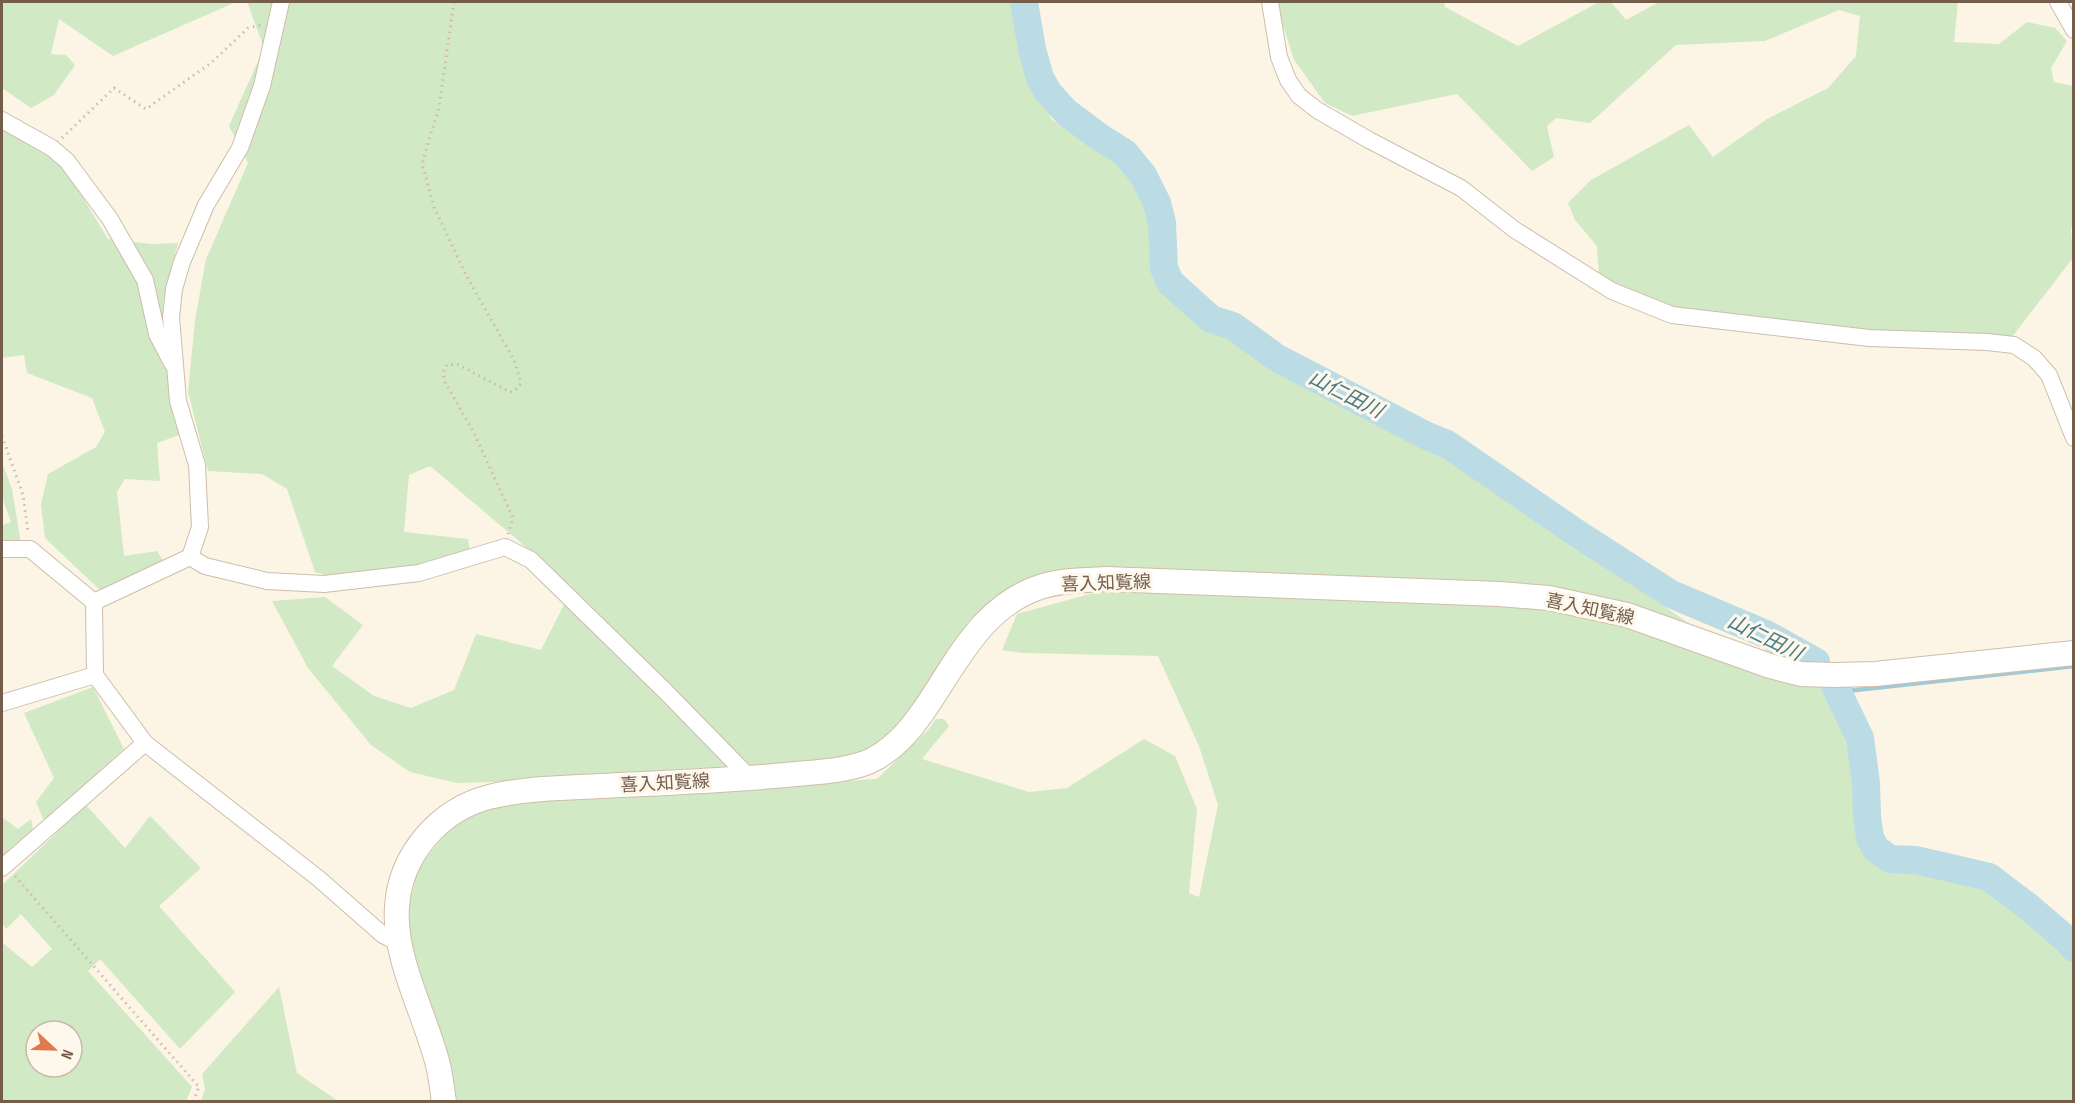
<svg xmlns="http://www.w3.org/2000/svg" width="2075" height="1103" font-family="'Sofia Sans Condensed','Noto Sans JP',sans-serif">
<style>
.green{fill:#d1e9c5;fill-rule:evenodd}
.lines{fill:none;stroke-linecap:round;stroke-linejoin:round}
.stream{stroke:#a1cad6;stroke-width:4.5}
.river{stroke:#bbdce5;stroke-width:28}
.minor-casing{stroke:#cdbdac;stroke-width:18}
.secondary-casing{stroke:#d0bdaa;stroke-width:26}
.path{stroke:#d5b9a1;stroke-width:3;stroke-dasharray:1.5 4.5;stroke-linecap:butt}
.minor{stroke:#fff;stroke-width:16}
.secondary{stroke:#fff;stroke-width:24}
.labels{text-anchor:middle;stroke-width:6;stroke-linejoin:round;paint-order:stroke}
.street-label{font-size:18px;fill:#745d4b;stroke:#fef8ec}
.water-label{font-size:20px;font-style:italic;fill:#467886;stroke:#fef8ec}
</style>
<rect width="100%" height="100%" fill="#fcf5e6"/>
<!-- green -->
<g class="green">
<path d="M2,2H236L113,56L59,19L51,54L66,55L75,65L54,95L31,108L2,88Z"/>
<path d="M247,2H1034L1046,58L1044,103L1052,120L1132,168L1152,207L1159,279L1207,327L1303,382L1434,448L1767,677L1826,683L1844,713L1854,767L1861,840L1887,866L1937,869L1975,877L2017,907L2073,955V1101H455L411,945L409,906L418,869L442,838L460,818L487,808L547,799L877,779L928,730L936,719H944L949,726L922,759L1029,792L1067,788L1144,739L1175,756L1197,809L1189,893L1199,897L1218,805L1199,746L1158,656L1022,653L1002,650L1017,614L1115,587L1046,576L894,733L854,759L622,778L457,783L410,772L371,745L308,668L272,601L325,597L363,625L332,666L374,696L411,708L454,690L476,634L541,650L572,589L519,541L430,466L409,475L404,532L468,539L470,552L422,566L326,575L315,572L287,489L262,474L208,471L188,392L195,320L206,259L248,163L229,126L264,48Z"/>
<path d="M1278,2H1444L1445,7L1518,46L1599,2H1611L1626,20L1659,2H1958L1954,42L1999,44L2027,22L2055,28L2067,41L2051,68L2054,82L2073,86L2074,211L2071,230L2073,258L2012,337L1849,329L1667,307L1599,277L1597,246L1575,220L1568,203L1591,180L1689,125L1713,157L1767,119L1828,88L1856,56L1860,16L1839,10L1765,41L1676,45L1590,123L1556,118L1547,126L1554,157L1532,171L1457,94L1352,116L1325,103L1294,60L1282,22Z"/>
<path d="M2,129L63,165L108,239L151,244L178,243L163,302L167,372L179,435L157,443L160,481L125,479L117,492L124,556L157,551L164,562L103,593L45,538L41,504L48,474L96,447L105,432L92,398L27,373L24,355L2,358Z"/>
<path d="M2,462L12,489L21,544L2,543V525L11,522L2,497Z"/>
<path d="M93,687L124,749L44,821L36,802L54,778L24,713Z"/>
<path d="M86,805L125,848L150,816L201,868L159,906L235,992L180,1049L100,959L88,971L192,1087L186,1101H2V945L4,944L32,967L52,949L21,914L6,929L2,923V885ZM36,1031H72V1067H36Z"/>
<path d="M2,817L18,829L31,819L33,829L2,857Z"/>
<path d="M279,987L297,1073L338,1101H201L205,1089L202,1074Z"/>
</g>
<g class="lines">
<!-- stream -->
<path class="stream" d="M1838,692L2074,666"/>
<!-- river -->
<g class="river">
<path d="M1024,2L1032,49L1040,78L1048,92L1066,112L1098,136L1125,153L1143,175L1157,203L1162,223L1164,268L1170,282L1211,319L1233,326L1277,358L1425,435L1447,444L1575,532L1671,594L1768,635L1816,662"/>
<path d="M1835,686L1860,738L1866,783L1867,816L1870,838L1876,849L1890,859L1915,860L1942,866L1989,877L2030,908L2066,939L2074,948"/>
</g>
<!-- minor casing -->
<g class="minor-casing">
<g id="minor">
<path d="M281,2L262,86L240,148L206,205L182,262L174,289L171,317L178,401L197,465L200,527L190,557L94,602L95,675L145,743L318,878L383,935L400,944"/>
<path d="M1270,2L1279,57L1288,80L1299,96L1317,110L1369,140L1461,188L1515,230L1612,291L1672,315L1869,338L1987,342L2014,345L2034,358L2049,375L2074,438"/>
<path d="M2058,2L2074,30"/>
<path d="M2,120L52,148L67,161L110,219L145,280L157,334L172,363"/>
<path d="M2,549H30L94,602"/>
<path d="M190,557L205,566L267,581L324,584L419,573L505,547L531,560L666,692L750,778"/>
<path d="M2,703L95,675"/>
<path d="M2,868L145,743"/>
</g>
</g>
<!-- secondary casing -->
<g class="secondary-casing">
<path id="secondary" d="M444,1102C442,1089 441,1077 438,1065C426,1016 393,958 397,907C400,855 439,810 489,797C525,788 563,788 600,786C661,783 723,781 785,775C812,772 842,772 868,762C891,752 908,733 922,713C957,663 981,605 1043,586C1064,580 1085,580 1106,579L1499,594L1549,598L1627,615L1770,666L1801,674L1834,675L1875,674L2074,653"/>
</g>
<!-- path -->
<g class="path">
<path d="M454,2L439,107L422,163L434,207L467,277L514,360L521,383L516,390L510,392L457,364L447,365L443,372L445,382L474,433L513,518L508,534"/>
<path d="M62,138L114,88L146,109L211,63L248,28L261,25"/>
<path d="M2,436L23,495L28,532"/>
<path d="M15,876L199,1087L193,1102"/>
</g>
<!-- minor -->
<use href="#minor" class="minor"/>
<!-- secondary -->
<use href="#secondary" class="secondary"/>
</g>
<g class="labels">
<!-- street labels -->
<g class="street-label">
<text transform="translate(1106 583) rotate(-2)" y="6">喜入知覧線</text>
<text transform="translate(1590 609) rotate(12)" y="6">喜入知覧線</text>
<text transform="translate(665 783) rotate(-3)" y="6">喜入知覧線</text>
</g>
<!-- water labels -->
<g class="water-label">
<text transform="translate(1346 394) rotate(27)" y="7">山仁田川</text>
<text transform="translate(1765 637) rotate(26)" y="7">山仁田川</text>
</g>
</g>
<!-- border -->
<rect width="2075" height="1103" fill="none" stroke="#745d4b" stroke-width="6"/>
<!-- north arrow -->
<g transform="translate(54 1049) rotate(112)"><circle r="28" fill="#fef8ec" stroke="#c7baac" stroke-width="1.5"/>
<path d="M0-4.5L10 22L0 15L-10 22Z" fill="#e1794f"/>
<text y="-9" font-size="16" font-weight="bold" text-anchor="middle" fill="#745d4b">N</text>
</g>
</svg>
